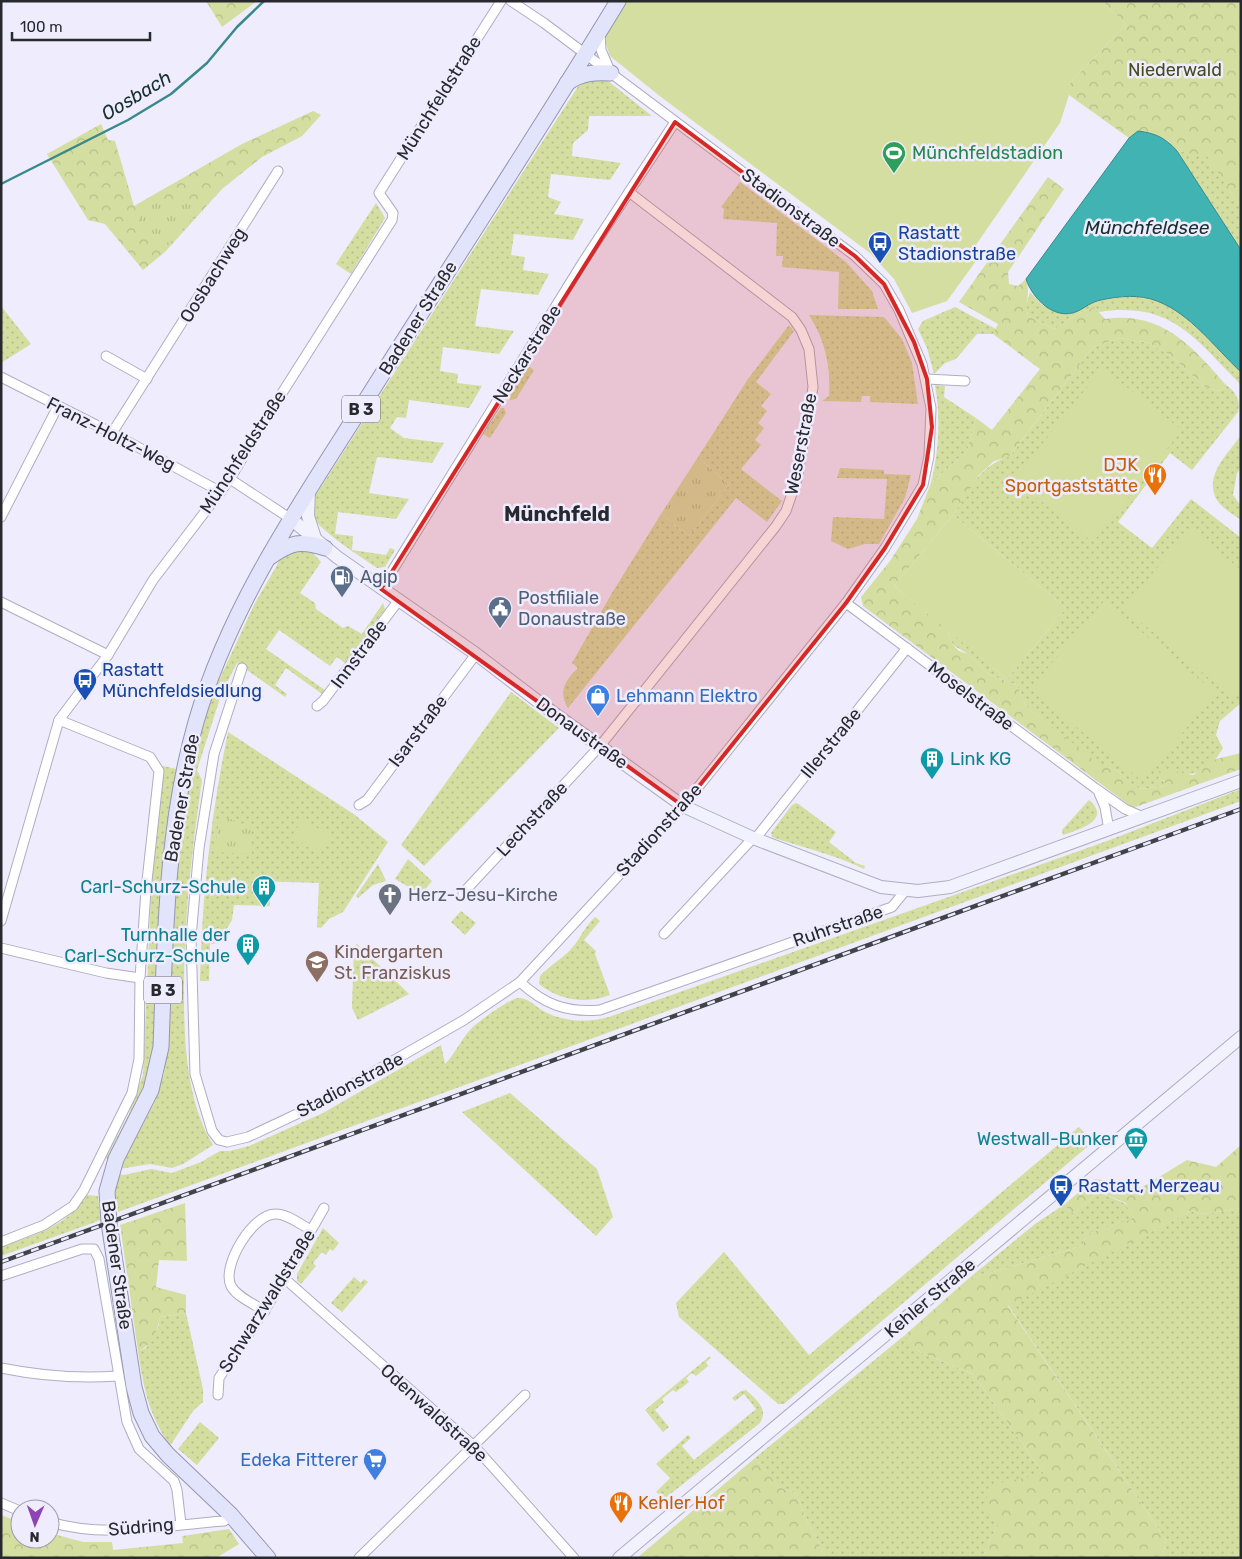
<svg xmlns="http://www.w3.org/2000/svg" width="1242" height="1559" font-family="Rubik,sans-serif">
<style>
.grass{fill:url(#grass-dots)}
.forest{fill:url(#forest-crowns)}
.park{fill:url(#park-tufts)}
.pitch{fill:#d4dea0}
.water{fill:#41b3b3;stroke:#3a898b}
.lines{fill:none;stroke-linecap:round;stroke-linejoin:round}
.stream{stroke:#3a898b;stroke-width:2.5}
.street-casing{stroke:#afadc1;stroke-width:11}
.secondary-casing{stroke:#afadc1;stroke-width:14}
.primary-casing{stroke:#9596b2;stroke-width:17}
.street{stroke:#fff;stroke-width:9}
.secondary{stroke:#f1f2fd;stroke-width:12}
.primary{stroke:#e2e4fb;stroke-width:15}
.rail-casing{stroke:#42424a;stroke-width:4.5}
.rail{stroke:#eeecfd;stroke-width:2.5;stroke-dasharray:8;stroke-linecap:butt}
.marked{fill:#d62828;fill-opacity:0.2;stroke:#d62828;stroke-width:4;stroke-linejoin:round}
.labels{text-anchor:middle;stroke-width:5;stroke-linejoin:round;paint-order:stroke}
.shield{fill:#eeecfd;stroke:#63636d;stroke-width:1}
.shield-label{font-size:16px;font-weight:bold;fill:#28282f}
.park-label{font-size:18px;fill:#454a21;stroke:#eeecfd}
.street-label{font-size:18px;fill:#28282f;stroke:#eeecfd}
.leisure-label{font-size:18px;fill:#27864d;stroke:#eeecfd;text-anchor:start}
.transit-label{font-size:18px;fill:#164399;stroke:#eeecfd;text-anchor:start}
.food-label{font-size:18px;fill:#c56008;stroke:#eeecfd;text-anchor:end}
.service-label{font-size:18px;fill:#4e5e75;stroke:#eeecfd;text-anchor:start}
.shop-label{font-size:18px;fill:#366cbe;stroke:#eeecfd;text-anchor:start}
.culture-label{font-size:18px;fill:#0d838f;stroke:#eeecfd;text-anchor:end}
.worship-label{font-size:18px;fill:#5b616d;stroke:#eeecfd;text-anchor:start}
.education-label{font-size:18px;fill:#785e54;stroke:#eeecfd;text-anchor:start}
.water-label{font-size:19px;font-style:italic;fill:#162f2f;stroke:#eeecfd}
.quarter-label{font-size:20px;font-weight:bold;fill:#28282f;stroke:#eeecfd}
</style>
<defs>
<pattern id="grass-dots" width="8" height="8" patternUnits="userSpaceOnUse" patternTransform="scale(1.25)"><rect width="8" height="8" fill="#d4dea0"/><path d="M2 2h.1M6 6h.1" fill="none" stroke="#b6be8a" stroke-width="1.8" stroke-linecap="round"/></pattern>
<pattern id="forest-crowns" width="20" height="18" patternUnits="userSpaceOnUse" patternTransform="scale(1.25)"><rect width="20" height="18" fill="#d4dea0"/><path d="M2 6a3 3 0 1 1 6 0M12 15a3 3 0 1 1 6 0" fill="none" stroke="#b6be8a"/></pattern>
<pattern id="park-tufts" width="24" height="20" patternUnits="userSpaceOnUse" patternTransform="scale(1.25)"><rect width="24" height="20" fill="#d4dea0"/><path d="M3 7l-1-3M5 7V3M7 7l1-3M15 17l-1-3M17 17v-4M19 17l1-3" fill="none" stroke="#b6be8a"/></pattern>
</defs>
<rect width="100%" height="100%" fill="#eeecfd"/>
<!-- grass -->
<g class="grass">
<path d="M603,77L652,116H589L588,130L573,143L572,156L621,163L610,180L551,174L548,197L561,202L554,214L584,219L573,240L514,234L511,255L525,257L523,270L549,274L538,295L481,289L475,326L514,331L499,354L443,347L440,371L458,374L457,383L482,386L469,408L409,400L406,418L397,417L390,428L404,438L444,443L432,463L377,457L369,493L409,499L396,519L338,512L335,534L353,536L352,550L386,555L390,548L395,550L385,567L377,568C364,559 319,530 314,518C312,513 314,504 314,498L577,88L583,81Z"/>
<path d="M1177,151L1207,155L1241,208V250Z"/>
<path d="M740,182L846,262L872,291L878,309H838L839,272L782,267L783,256H776L777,223L723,219L724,209L721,207Z"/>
<path d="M376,203L385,218L351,274L336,264Z"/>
<path d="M1030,292L1042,305L1077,312C1089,302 1100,300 1115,298C1123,297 1131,295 1138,295C1177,298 1214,347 1241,372V385C1194,338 1172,301 1099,312L1094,307L1078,314L1055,329L1028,316L1026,306Z"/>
<path d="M1,306L31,344L1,363Z"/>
<path d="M955,307L996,329L993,334H977L956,359L945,363L934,374L927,348L918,329L923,321Z"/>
<path d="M809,315L884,317L902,339L912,363L918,404L870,402V396H862L861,402L822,401L829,396C831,366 825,340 809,315Z"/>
<path d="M789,325L794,331L756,382L771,394L761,406L767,411L758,423L764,428L755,440L761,445L741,469L782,501L767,522L736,498L568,708C558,692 565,680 578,668L572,663L612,593L661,514L689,536L729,485L698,457L748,379Z"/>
<path d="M1120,338L1149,343L1169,354L1205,387L1220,391L1225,384C1235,391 1241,399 1238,412L1192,470L1170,453L1118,522L1152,548L1191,499L1241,538V703L1220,721L1216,735L1223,748C1204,779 1190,775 1158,772L1159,778L1165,782L1166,786L1140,789L1134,786L1118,771L1095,762L1026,706L1017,685L990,675L968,654L953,645L947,629L1007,679L1066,608L953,515C970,489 979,466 1010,456L1093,347Z"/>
<path d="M527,365L534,370L516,399L510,400L509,395Z"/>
<path d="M935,385L945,386L944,397L976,418L967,451L931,483C939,450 941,418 935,385Z"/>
<path d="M501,408H504L506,413L490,438L483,434Z"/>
<path d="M1241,435V468L1237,473L1233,495L1241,506V520C1234,515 1222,508 1217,500C1203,476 1228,454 1241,435Z"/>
<path d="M840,468L884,470V474L911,475L905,498L879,544H865L848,549L831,541L833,517L884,519L887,479L837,478Z"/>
<path d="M292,550L312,552L321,562L300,593L315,603L316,609L343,628L348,626L362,634L383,603L385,609L345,663L337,657L330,666L279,630L266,649L325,690L322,694L286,668L275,685L287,694L285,697L237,663L222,692L197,770L202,780C191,855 183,929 184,1005C185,1052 188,1103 213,1145L183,1164L172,1168L150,1164L119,1169L154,1103L164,1074L167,1050L174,887L190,771L200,733L215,689L254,605L280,560Z"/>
<path d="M511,692L559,728L424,866L401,845Z"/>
<path d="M228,732L355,815L388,842L343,912L329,919L321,928L317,927L319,883L258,881L257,898L270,899V906L234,905L232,920L218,943L210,944L209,981H200C202,897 211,814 228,732Z"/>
<path d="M163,766L177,769L168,822L153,1056C145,1093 126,1126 109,1160L106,1158L128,1116L143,1075L152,873Z"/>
<path d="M1241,789V801L118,1212L117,1201L114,1196L118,1174L124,1175L151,1169L172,1173L201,1162L220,1151H230L249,1146L323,1113L441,1045L445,1064C456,1053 462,1037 473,1027C479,1021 511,998 518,998C528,997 537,1008 545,1012C565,1022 588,1023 609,1017L1107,841Z"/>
<path d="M1089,800C1113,820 1078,830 1063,835L1062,830Z"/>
<path d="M797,803L836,832L829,842L856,863L865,866L864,869C834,854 803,848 772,837L771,833L792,805Z"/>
<path d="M408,859L432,881L421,894L395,879Z"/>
<path d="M378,864L386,881L373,885L358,898L356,896Z"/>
<path d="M461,911L476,923L465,935L451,922Z"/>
<path d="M595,917L600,921L584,940L596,951L595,954L610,995C586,1004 560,1001 539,984L540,976C551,964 566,957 576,943C583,933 585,927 595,917Z"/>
<path d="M357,944L409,994L358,1020L352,1008L354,947Z"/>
<path d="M510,1093L597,1169L613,1217L596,1236L462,1112Z"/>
<path d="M1079,1127L1093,1142L784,1404H778L679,1317L676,1303L724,1252L809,1355Z"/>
<path d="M1099,1192L1126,1204L1133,1219L1087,1234L1082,1246L968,1279L1035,1224L1065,1204L1068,1211L1075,1213Z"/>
<path d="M87,1195L98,1196L101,1220L1,1256V1247C34,1235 68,1226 87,1195Z"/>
<path d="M1241,1208V1558H1160L1163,1555L1166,1540L1008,1305L1191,1211L1203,1214Z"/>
<path d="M323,1228L339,1243L333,1251L330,1249L326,1255L322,1252L313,1263L316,1266L301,1284L297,1281V1274Z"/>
<path d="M354,1277L361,1283L364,1279L368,1282L342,1312L331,1303Z"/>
<path d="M186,1313L203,1389V1402L193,1411L170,1446C148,1412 144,1390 138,1351L146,1348L158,1328L160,1317Z"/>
<path d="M905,1335L920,1352L973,1374L1044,1474L998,1524L982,1558H826L804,1514L797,1494L779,1487L755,1458Z"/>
<path d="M710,1356L711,1358L706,1362L708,1366L696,1376L692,1373L686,1378L689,1382L676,1392L673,1390L662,1399L664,1402L655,1410L669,1427L663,1432L645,1410Z"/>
<path d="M746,1390C756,1400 769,1408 760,1423L664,1499L656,1492L670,1478L656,1464L688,1435L691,1438L682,1446L694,1460L756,1409L744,1394L735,1401L732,1398L741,1391Z"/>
<path d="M200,1422L219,1438L197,1465L178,1449Z"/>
</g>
<!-- forest -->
<g class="forest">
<path d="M206,1H257L222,27Z"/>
<path d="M1102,1H1241V208L1207,156L1177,151L1167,140L1138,131L1129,138L1069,95V84L1126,24Z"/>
<path d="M313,111L321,115L302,136L262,157L222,189L165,252L143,270L105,224L88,220L47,154L101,124L108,140L115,141L134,206L242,144Z"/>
<path d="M1048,177L1064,189L1008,272L1009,284L1018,286L1026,279C1031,296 1024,300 1028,316L1055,329L1078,314L1094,307L1105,319C1161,311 1191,345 1225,384L1220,391L1205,387L1169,354L1149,343L1120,338L1093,347L1009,457L994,461L979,475L953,515L894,586L947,629L953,645L959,651L968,654L990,675L1017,685L1026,706L1095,761L1118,771L1134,786L1140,789L1166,786L1165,782L1159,778L1157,772L1165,769L1193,775L1216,759L1241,753V769L1133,808L863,606L861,597L890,561L917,519L931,483L967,451L976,418L992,430L1040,369L993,334L998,324L959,302Z"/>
<path d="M1241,1145V1208L1203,1214L1191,1211L1008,1306L1166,1540L1163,1555L1160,1558H982L998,1524L985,1507L989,1485L1044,1474L973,1374L920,1352L905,1335L968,1279L1082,1246L1087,1234L1132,1219L1126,1203L1099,1192L1075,1213L1068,1211L1065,1204L1094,1179L1121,1182L1141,1188L1187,1160L1216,1167Z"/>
<path d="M185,1203L187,1261L159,1260L156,1287L186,1295V1313L160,1317C157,1332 153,1345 138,1351L120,1225Z"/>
<path d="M755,1458L779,1487L797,1494L804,1514L826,1558H637Z"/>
<path d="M1,1515L20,1522V1539H50V1533L83,1542H112L113,1550L183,1543L182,1536L229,1529L239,1544L216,1558H1Z"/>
</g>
<!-- park -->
<g class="park">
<path d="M149,197L204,205L162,252L137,214Z"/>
<path d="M698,457L729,485L689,536L661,514Z"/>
<path d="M220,815L251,827L252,854L215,852Z"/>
</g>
<!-- pitch -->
<g class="pitch">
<path d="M626,1H1102L1126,24L1069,84V95L1060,123L969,255L976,261L947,301L912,313L894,279L870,253L661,97L610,56L605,41L607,31Z"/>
<path d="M1102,368L1182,430L1093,542L1014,480Z"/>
<path d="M953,515L1066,608L1007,679L894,586Z"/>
<path d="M1190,528L1241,570V688L1233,698L1124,608Z"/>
<path d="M1104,601L1216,693L1142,781L1030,689Z"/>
<path d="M303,819L330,836L318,854L292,836Z"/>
</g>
<!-- water -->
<path class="water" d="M1138,131C1155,133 1166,138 1177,151L1241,250V372C1215,348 1191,314 1157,301C1139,294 1120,296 1101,300C1091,302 1086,307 1078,311C1055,322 1032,298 1026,279L1129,138Z"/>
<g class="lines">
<!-- stream -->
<path class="stream" d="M1,184L128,120L171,94L207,63L237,27L264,1"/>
<!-- street casing -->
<g class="street-casing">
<g id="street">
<path d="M600,33L601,50L610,71"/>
<path d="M106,356L147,379"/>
<path d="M1,377L112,433L221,492"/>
<path d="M927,379L965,381"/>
<path d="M112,433L278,171"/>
<path d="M230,479L291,519"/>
<path d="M1,517L58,406"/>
<path d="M381,589L583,262L675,122"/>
<path d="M1,602L108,655"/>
<path d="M846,603L1095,788L1125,809L1143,817"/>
<path d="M242,668L214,754L199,848L191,937L195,1074L212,1131L219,1140L227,1142L248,1137L318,1104L464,1020L520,982L683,806L846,603L885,548L923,485L929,456L931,408L922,364L899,310L884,284L855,256L544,23L511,1"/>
<path d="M317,706L323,701L399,600"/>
<path d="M1099,793L1105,807L1109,830"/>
<path d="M359,805L367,800L476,654"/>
<path d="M755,839L907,648"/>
<path d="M463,893L600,746L776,526L786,511L797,479L813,387L809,349L801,330L792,317L629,192"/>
<path d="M1,921L59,720L108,655L153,580L230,479L263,423L392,220L393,213L379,193L501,1"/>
<path d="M664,934L753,838"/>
<path d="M1,948L106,973L140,978"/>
<path d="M520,982C544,1004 566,1013 600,1010L892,907L905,891"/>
<path d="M1,1242L44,1225L73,1206L84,1190L132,1093L139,1059L140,978L146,890L159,771L150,757L59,720"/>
<path d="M1,1276L82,1249H94L99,1259L127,1422L139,1449L174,1481L177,1490L181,1524"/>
<path d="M284,1278L474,1446L574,1558"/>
<path d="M265,1311C254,1304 237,1297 231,1286C221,1266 253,1213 276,1214C288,1214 301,1225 311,1230"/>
<path d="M1,1368C41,1376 78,1379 118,1376"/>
<path d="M218,1395L219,1378L268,1305L324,1208"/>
<path d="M1,1503L20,1511"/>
<path d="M50,1522C106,1539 166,1525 224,1521L231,1515"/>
<path d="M359,1558L525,1395"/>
</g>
</g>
<!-- secondary casing -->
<g class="secondary-casing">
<g id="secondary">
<path d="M309,490L308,516L315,538"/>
<path d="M291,519L337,557L476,654L548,709L683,806L753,838L881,887L918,891L950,887L1241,781"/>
<path d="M619,1558L1241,1037"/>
</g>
</g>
<!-- primary casing -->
<g class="primary-casing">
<g id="primary">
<path d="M567,83C581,73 594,72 611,73"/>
<path d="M270,557C291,542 301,540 325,548"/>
<path d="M268,1558L231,1515L168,1455L152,1436L141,1413L134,1387L109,1223L107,1191L116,1159L151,1090L161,1047C165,938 166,827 196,722C231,601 305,497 371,392C453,262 538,133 618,1"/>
</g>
</g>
<!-- street -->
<use href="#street" class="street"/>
<!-- secondary -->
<use href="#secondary" class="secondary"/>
<!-- primary -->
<use href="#primary" class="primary"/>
<!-- rail casing -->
<g class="rail-casing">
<path id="rail" d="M1,1262L1241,809"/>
</g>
<!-- rail -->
<use href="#rail" class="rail"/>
</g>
<!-- marked area -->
<path class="marked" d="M675,122L855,256L884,284L914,342L927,379L932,427L923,485L885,548L846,603L683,806L381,589Z"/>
<!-- icons -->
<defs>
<g id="stadium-pin" transform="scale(1.25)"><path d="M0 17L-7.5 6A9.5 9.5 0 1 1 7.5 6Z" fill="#2e9e5b" stroke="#eeecfd"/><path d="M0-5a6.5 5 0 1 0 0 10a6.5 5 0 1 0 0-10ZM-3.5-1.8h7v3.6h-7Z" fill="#fff"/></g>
<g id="bus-pin" transform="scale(1.25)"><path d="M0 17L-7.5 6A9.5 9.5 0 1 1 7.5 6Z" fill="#1a4fb4" stroke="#eeecfd"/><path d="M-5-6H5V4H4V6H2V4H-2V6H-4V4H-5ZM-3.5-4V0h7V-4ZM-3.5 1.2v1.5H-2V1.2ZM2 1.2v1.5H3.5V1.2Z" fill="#fff"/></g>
<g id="restaurant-pin" transform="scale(1.25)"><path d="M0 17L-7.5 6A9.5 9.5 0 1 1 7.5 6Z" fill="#e8710a" stroke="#eeecfd"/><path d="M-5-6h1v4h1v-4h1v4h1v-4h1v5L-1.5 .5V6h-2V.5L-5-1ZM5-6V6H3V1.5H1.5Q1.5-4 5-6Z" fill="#fff"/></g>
<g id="fuel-pin" transform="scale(1.25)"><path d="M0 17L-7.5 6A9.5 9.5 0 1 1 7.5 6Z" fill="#5c6f8a" stroke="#eeecfd"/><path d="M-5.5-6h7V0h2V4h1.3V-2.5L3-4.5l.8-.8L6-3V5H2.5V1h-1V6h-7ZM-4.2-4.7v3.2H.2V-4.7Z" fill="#fff"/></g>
<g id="civic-pin" transform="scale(1.25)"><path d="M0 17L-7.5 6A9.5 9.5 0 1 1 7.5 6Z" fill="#5c6f8a" stroke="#eeecfd"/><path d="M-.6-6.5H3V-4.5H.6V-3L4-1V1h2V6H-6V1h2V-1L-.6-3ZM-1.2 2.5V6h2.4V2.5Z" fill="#fff"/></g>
<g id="shop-pin" transform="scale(1.25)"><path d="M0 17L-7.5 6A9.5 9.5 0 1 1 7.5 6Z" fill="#3f7fe0" stroke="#eeecfd"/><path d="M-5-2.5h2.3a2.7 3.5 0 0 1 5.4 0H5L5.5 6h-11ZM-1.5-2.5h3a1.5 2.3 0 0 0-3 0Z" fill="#fff"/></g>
<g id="building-pin" transform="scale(1.25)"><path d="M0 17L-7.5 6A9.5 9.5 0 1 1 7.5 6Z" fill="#0f9aa8" stroke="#eeecfd"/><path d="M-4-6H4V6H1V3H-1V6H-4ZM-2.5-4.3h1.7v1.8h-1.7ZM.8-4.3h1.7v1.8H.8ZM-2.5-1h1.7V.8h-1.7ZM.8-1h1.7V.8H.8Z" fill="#fff"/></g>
<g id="church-pin" transform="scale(1.25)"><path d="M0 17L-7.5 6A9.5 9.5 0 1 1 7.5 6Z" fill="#6b7280" stroke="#eeecfd"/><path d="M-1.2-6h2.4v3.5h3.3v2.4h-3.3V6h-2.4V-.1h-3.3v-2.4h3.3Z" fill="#fff"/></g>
<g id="school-pin" transform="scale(1.25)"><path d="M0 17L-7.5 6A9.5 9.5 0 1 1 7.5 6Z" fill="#8d6e63" stroke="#eeecfd"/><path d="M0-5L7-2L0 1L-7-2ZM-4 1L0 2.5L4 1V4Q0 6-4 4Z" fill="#fff"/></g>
<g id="museum-pin" transform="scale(1.25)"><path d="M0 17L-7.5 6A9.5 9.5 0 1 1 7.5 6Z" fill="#0f9aa8" stroke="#eeecfd"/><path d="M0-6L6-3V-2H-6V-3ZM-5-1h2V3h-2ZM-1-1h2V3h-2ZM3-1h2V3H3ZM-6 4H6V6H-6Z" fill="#fff"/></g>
<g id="supermarket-pin" transform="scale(1.25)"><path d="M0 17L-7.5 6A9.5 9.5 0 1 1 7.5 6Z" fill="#3f7fe0" stroke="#eeecfd"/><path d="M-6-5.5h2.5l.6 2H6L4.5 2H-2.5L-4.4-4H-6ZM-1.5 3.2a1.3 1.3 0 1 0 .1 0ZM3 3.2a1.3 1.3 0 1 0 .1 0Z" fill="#fff"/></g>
</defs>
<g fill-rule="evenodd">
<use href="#stadium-pin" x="894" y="153"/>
<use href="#bus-pin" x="880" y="243"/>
<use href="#restaurant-pin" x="1155" y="475"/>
<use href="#fuel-pin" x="342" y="577"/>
<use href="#civic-pin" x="500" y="608"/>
<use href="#bus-pin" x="85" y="680"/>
<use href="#shop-pin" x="598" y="696"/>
<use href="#building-pin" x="932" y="759"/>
<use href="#building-pin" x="264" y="887"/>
<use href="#church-pin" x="390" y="895"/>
<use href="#building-pin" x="248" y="945"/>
<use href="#school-pin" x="317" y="962"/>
<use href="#museum-pin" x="1136" y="1139"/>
<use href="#bus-pin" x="1061" y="1186"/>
<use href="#supermarket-pin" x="375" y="1460"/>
<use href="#restaurant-pin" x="621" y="1503"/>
</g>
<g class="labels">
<!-- shield labels -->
<g class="shield">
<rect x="342" y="395.5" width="38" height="27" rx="4"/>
<rect x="144" y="976.5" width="38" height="27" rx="4"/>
</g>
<g class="shield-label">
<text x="361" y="415">B 3</text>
<text x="163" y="996">B 3</text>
</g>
<!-- park labels -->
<g class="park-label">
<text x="1175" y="76">Niederwald</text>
</g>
<!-- street labels -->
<g class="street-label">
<text transform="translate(439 98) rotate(-58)" y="6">Münchfeldstraße</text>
<text transform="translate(791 208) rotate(37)" y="6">Stadionstraße</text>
<text transform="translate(213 275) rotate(-58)" y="6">Oosbachweg</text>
<text transform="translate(418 318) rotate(-58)" y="6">Badener Straße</text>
<text transform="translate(527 354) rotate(-58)" y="6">Neckarstraße</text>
<text transform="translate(111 434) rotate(27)" y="6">Franz-Holtz-Weg</text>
<text transform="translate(801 444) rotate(-79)" y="6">Weserstraße</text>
<text transform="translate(243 452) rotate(-57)" y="6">Münchfeldstraße</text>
<text transform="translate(359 654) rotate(-53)" y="6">Innstraße</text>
<text transform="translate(971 696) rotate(37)" y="6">Moselstraße</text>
<text transform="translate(418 731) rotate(-53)" y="6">Isarstraße</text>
<text transform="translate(582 733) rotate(36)" y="6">Donaustraße</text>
<text transform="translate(831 743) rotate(-51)" y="6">Illerstraße</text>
<text transform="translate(182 798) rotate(-80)" y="6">Badener Straße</text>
<text transform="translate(532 819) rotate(-47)" y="6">Lechstraße</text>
<text transform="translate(659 830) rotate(-48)" y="6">Stadionstraße</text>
<text transform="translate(838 926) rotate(-19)" y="6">Ruhrstraße</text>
<text transform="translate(350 1085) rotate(-28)" y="6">Stadionstraße</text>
<text transform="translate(117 1265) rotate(82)" y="6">Badener Straße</text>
<text transform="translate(930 1298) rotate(-40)" y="6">Kehler Straße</text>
<text transform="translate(267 1301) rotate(-58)" y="6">Schwarzwaldstraße</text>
<text transform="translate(434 1413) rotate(42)" y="6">Odenwaldstraße</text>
<text transform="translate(141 1527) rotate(-5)" y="6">Südring</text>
</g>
<!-- leisure labels -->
<g class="leisure-label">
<text x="912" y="159">Münchfeldstadion</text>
</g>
<!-- transit labels -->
<g class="transit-label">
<text x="898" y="239">Rastatt<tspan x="898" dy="21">Stadionstraße</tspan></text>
<text x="102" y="676">Rastatt<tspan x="102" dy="21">Münchfeldsiedlung</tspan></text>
<text x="1078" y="1192">Rastatt, Merzeau</text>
</g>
<!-- food labels -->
<g class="food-label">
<text x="1138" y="471">DJK<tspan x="1138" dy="21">Sportgaststätte</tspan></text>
<text x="638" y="1509" text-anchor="start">Kehler Hof</text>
</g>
<!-- service labels -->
<g class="service-label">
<text x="360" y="583">Agip</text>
<text x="518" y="604">Postfiliale<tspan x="518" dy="21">Donaustraße</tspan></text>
</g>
<!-- shop labels -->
<g class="shop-label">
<text x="616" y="702">Lehmann Elektro</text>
<text x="358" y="1466" text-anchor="end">Edeka Fitterer</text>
</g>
<!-- culture labels -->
<g class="culture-label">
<text x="950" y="765" text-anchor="start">Link KG</text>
<text x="246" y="893">Carl-Schurz-Schule</text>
<text x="230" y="941">Turnhalle der<tspan x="230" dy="21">Carl-Schurz-Schule</tspan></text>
<text x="1118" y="1145">Westwall-Bunker</text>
</g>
<!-- worship labels -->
<g class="worship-label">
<text x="408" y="901">Herz-Jesu-Kirche</text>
</g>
<!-- education labels -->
<g class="education-label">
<text x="334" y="958">Kindergarten<tspan x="334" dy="21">St. Franziskus</tspan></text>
</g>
<!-- water labels -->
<g class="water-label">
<text transform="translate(136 95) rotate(-31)" y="7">Oosbach</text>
<text x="1147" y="234">Münchfeldsee</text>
</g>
<!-- quarter labels -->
<g class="quarter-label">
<text x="557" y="521">Münchfeld</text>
</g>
</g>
<!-- border -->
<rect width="1242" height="1559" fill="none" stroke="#28282f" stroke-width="5"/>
<!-- north arrow -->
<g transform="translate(35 1524) rotate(182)"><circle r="24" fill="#eeecfd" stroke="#9f9eab"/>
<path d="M0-4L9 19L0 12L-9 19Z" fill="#8f44b5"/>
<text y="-8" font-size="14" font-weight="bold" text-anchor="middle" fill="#28282f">N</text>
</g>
<!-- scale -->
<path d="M12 32v8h138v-8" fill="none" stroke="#28282f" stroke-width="2.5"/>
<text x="20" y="32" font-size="15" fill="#28282f" stroke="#eeecfd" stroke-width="4" paint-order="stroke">100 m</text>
</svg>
